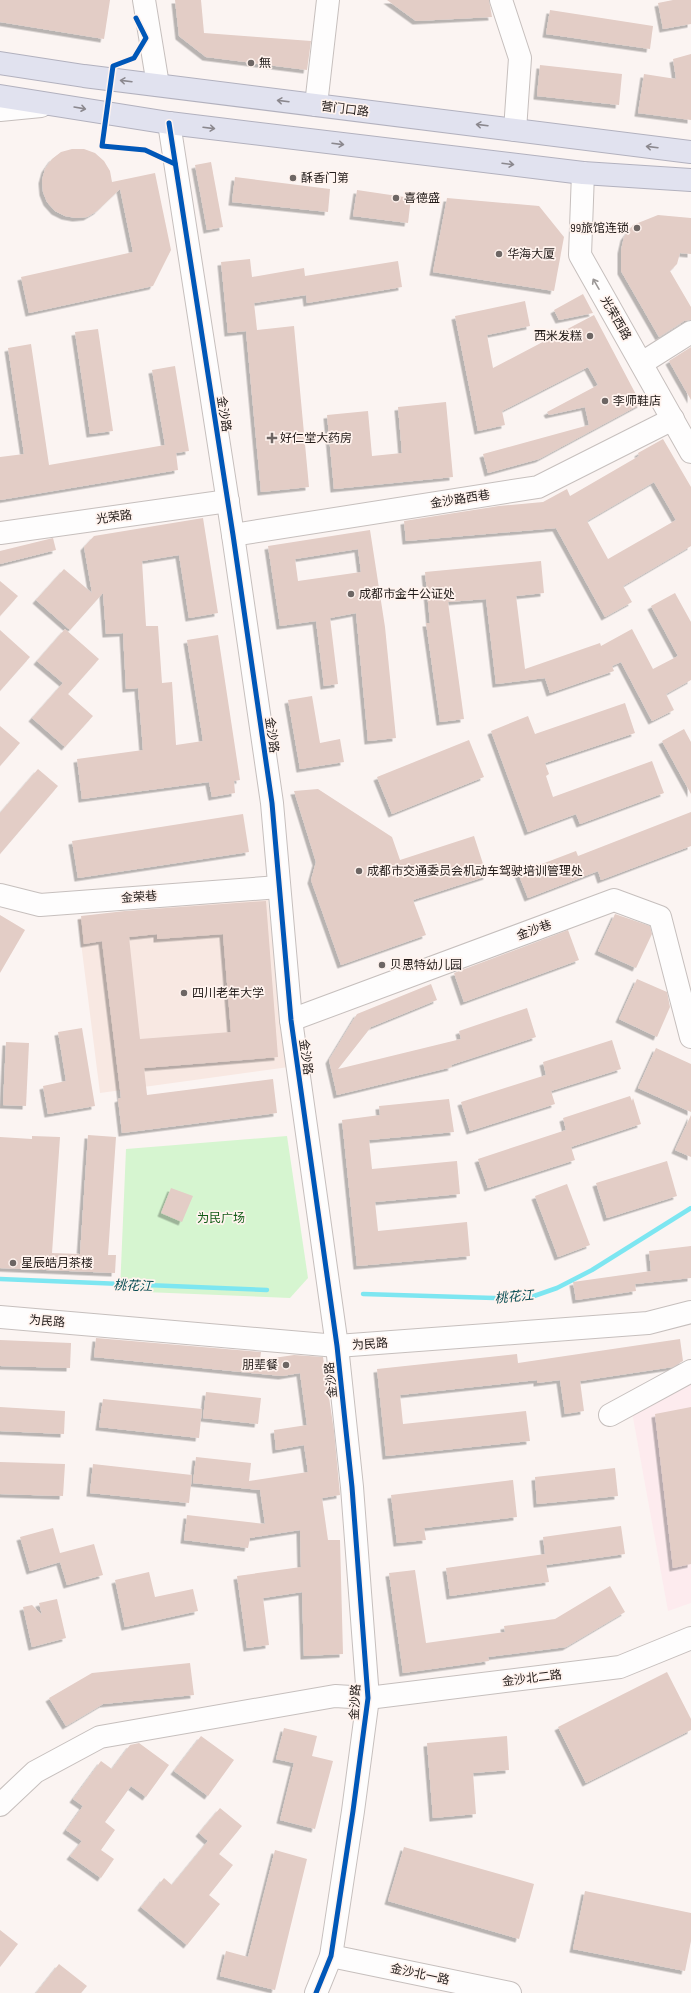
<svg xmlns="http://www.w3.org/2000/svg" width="691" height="1993" font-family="'Sofia Sans Condensed','Noto Sans SC',sans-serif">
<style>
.commercial{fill:#fdebee}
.built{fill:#f8e8e2}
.green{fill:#d6f5d0}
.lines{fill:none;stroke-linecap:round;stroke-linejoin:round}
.stream{stroke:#7de6f1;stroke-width:4.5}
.building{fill:#e3cdc6;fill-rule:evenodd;filter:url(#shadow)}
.minor-casing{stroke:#c6bfbd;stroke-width:24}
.highway-casing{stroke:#b2b1be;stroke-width:24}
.minor{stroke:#fefdfd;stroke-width:22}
.highway{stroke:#e1e2ef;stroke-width:22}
.cycleway-casing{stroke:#fff3ee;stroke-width:8}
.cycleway{stroke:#0057b8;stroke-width:5}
.oneway{stroke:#8b888e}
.oneway2{stroke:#9b9796}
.poi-dot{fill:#6d6664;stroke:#fff3ee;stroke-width:1.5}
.labels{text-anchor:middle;stroke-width:3.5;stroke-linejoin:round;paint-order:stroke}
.poi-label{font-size:12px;fill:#211a18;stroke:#fff3ee;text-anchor:start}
.street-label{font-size:12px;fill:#211a18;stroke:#fff3ee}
.park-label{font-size:12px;fill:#105b15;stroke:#fff3ee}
.water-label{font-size:13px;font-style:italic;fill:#094d54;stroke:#fff3ee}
</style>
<defs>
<filter id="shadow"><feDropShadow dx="-3.5" dy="3.5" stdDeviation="0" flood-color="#0004"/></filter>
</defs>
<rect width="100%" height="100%" fill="#fbf4f2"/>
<!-- commercial -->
<path class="commercial" d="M691,1383V1603L668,1611L632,1412Z"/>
<!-- built -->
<path class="built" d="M267,893L289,1067L100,1093L78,919Z"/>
<!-- green -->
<path class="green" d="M287,1136L308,1278L290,1298L120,1291L126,1149Z"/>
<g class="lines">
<!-- stream -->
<g class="stream">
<path d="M0,1279L267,1290"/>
<path d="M363,1294L494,1298L534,1296L557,1288L592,1270L691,1208"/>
</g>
</g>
<!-- building -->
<g class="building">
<path d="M0,0H110L104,39L0,22Z"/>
<path d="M175,0H201L204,33L311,41L307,70L206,57L179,36Z"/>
<path d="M387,0H489L492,17L416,21Z"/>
<path d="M673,0H691V24L663,29L658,3Z"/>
<path d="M550,10L653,26L650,49L546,34Z"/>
<path d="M691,54V120L638,113L644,74L676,79L673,59Z"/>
<path d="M540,65L622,74L619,105L537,96Z"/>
<path d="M72,149H84L95,153L104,161L110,171L112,182L155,173L171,250L153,286L29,313L21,277L133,252L120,189L97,211L87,217L76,218L65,216L55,211L47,202L43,192L42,180L45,169L52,159L61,152Z"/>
<path d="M211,162L223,227L207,230L195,165Z"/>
<path d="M235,177L330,189L328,212L232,202Z"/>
<path d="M357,190L411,198L408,223L353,216Z"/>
<path d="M447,198L539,206L564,237L554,291L433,272Z"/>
<path d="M658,215L691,218V254L680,253L677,264L670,271L691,307V320L684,321L659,337L621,271V250L624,237L633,225Z"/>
<path d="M250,259L252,277L304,268L305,276L398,261L402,287L307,303L306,295L254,303L257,330L294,326L309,487L261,492L246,331L228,333L221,262Z"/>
<path d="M583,294L593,313L559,320L554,310Z"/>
<path d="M525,301L530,326L487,335L493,368L594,315L641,404L539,459L488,473L483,454L589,425L585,407L549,415L547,412L598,385L588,367L502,411L505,425L478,431L455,316Z"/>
<path d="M98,329L113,431L90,434L75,332Z"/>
<path d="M31,344L49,465L165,445L152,370L175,366L189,451L176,453L178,470L0,500V457L24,454L8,348Z"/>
<path d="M691,347V400L669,361Z"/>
<path d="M446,402L453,477L334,489L327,415L368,411L372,456L402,453L398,407Z"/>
<path d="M663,439L691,487V546L623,586L632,602L605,617L556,528L406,541L404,521L499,506L543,502L567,489L570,496L639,456L638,453ZM654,482L676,520L608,559L587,521Z"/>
<path d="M203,518L218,613L189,618L179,555L142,561L146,626H158L162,683L172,682L176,745L203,741L187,640L218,635L240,780L234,781L235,793L212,797L209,782L82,799L77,759L143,750L138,688L126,689L123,633L106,634L103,593L70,630L36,600L64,569L92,593L84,547L94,536Z"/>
<path d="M370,530L385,627L396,738L368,741L356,613L330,618L338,684L324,686L316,621L280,626L268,546ZM358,549L361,572L298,581L295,559Z"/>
<path d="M53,538L56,550L0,564V551Z"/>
<path d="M541,561L544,593L516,596L525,669L600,643L601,646L632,629L653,669L678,656L651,606L675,593L691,622V680L666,694L674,710L652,721L621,662L612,666L614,671L550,693L545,678L496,684L486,599L448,602L464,719L440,722L426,623H430L425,572Z"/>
<path d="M0,581L18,596L0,616Z"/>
<path d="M65,629L99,659L68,694L93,716L65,747L32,718L63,683L37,661Z"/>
<path d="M0,630L30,657L0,691Z"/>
<path d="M312,696L320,743L340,739L344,762L300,769L288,700Z"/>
<path d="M625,703L635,733L545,763L549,774L546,776L553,797L652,761L664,793L580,824L576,814L528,832L491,731L528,716L535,734Z"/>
<path d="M0,726L20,743L0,766Z"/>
<path d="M684,729L691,742V794L662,741Z"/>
<path d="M469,740L484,777L392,814L377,777Z"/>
<path d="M38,769L58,786L0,854V813Z"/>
<path d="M318,789L392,837L400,860L474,836L487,876L413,900L426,935L341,965L311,880L316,862L294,791Z"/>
<path d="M691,812V846L601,880L598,871L528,898L518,873L576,851L578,856Z"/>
<path d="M243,814L249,852L78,878L72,841Z"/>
<path d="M266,901L278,1057L144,1068L147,1095L273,1079L277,1113L122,1133L118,1099L121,1098L102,941L84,944L81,916L125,911ZM157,934V939L223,934L231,1032L140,1039L129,937Z"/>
<path d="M615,914L650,926L652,934L636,968L598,951Z"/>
<path d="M0,915L25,930L0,973Z"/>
<path d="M568,930L579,960L464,1002L454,973Z"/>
<path d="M637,979L667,992L670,1007L657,1037L619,1019Z"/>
<path d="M431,984L437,1000L371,1027L338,1069L461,1039L459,1031L527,1008L536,1037L451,1065L452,1067L337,1095L329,1060L357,1014Z"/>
<path d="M82,1028L95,1106L48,1114L43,1086L66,1081L58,1032Z"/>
<path d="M612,1040L621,1069L551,1091L555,1104L470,1131L461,1102L546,1075L543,1062Z"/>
<path d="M6,1042L29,1043L26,1106L3,1105Z"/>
<path d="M656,1048L691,1064V1112L638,1088Z"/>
<path d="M630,1096L632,1101L633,1098L641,1124L571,1147L575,1160L488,1188L478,1159L566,1130L563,1118Z"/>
<path d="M449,1099L454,1132L369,1140L372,1169L457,1161L460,1194L375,1202L378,1231L467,1222L470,1256L357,1266L342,1120L380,1115L379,1106Z"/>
<path d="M691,1115V1157L675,1150Z"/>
<path d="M88,1135L116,1137L108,1255H116L115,1273L0,1268V1137L32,1139V1136L60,1137L52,1253L80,1254Z"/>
<path d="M667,1161L677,1196L607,1218L596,1183Z"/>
<path d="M567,1184L590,1245L558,1257L535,1196Z"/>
<path d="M171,1188L193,1196L182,1222L161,1213Z"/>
<path d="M691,1246V1278L635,1284L636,1291L576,1300L573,1282L651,1271L649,1251Z"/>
<path d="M96,1338L261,1352L260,1360L294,1355L323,1357L334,1431L340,1495L322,1498L328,1540H340L343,1654L304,1656L302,1592L263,1598L269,1645L247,1648L237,1576L301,1567L300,1530L250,1538L248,1548L184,1540L187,1515L265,1524L260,1490L193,1483L196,1457L251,1463L249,1481L308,1472L304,1445L276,1450L274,1430L307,1425L300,1373L282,1376L94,1357Z"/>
<path d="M680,1339L683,1361L673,1367L580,1381L584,1411L565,1414L560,1380L537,1383V1380L400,1395L403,1424L526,1411L530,1441L386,1456L377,1369L517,1354L518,1363Z"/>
<path d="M0,1340L71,1343L70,1368L0,1366Z"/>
<path d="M206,1392L261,1398L258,1424L203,1418Z"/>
<path d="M103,1399L202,1409L199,1438L99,1427Z"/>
<path d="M0,1407L65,1411L64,1434L0,1431Z"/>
<path d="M691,1407V1564L673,1568L655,1414Z"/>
<path d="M0,1462L65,1464L63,1496L0,1494Z"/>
<path d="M93,1464L192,1475L189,1503L90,1493Z"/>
<path d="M615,1468L618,1496L537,1504L535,1477Z"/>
<path d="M513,1480L517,1517L424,1528L426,1540L397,1543L391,1495Z"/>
<path d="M621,1526L625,1554L546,1565L549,1582L450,1596L446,1568L545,1554L543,1537Z"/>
<path d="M53,1528L60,1553L94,1544L103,1575L67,1585L60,1562L30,1571L20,1537Z"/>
<path d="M415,1570L426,1643L505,1632L504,1626L555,1619L610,1586L625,1612L566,1647L488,1657L489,1661L403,1673L389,1573Z"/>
<path d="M149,1572L155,1597L193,1589L198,1611L125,1627L115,1580Z"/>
<path d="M57,1599L66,1638L32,1647L23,1607L32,1605L42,1615L39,1603Z"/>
<path d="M190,1663L194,1695L103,1704L66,1726L49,1698L92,1673Z"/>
<path d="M667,1672L691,1719V1730L586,1783L558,1727Z"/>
<path d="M284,1728L317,1736L312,1756L333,1761L315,1829L280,1820L294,1763L276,1759Z"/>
<path d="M201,1736L234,1760L208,1796L174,1771Z"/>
<path d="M507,1736L509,1770L473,1773L476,1814L433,1818L427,1743Z"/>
<path d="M139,1743L169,1765L146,1797L131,1786L105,1822L115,1830L101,1850L114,1859L101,1878L70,1856L82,1841L66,1830L83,1806L73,1799L101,1761L112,1769L130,1745Z"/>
<path d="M220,1808L242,1826L219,1854L233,1865L209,1895L220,1904L187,1945L141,1907L164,1878L172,1885L208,1841L199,1833Z"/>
<path d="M404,1847L534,1884L519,1939L388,1901Z"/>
<path d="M275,1850L307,1859L275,1990L220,1976L226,1951L248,1957Z"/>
<path d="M585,1891L691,1913V1941L685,1971L573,1949Z"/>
<path d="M0,1930L18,1944L0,1967Z"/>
<path d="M59,1964L87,1986L81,1993H36Z"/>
</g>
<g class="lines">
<!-- minor casing -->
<g class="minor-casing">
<g id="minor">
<path d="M144,0L158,85"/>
<path d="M501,0L520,58L515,130"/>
<path d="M316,105L328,0"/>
<path d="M0,110L41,106"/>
<path d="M169,123L233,535L272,803L291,1020L337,1346L352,1487L368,1698L353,1811L331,1956L316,1993"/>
<path d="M583,173L580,255L691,452"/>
<path d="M642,363L691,332"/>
<path d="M0,533L228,501"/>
<path d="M233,535L538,487L673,419"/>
<path d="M0,895L40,905L279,887"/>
<path d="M291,1020L614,900L660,917L691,1037"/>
<path d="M0,1317L337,1346L648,1323L691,1312"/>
<path d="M610,1415L691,1371"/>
<path d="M0,1805L35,1772L100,1737L335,1696L368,1698L620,1667L691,1638"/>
<path d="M331,1956L510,1993"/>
</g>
</g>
<!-- highway casing -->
<g class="highway-casing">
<g id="highway">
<path d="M0,63L84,76L691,152"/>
<path d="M0,96L169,123L583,173L691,180"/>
</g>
</g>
<!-- minor -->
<use href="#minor" class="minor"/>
<!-- highway -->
<use href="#highway" class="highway"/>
<!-- cycleway casing -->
<g class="cycleway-casing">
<g id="cycleway">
<path d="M136,18L146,38L134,58L113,66L102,146L145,150L175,164"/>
<path d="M169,123L233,535L272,803L291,1020L337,1346L352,1487L368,1698L353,1811L331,1956L316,1993"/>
</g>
</g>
<!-- cycleway -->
<use href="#cycleway" class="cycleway"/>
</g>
<!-- one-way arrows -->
<defs><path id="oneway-shaft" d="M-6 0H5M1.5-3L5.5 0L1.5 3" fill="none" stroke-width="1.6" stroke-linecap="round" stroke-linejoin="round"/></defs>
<g class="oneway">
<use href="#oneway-shaft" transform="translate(126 81) rotate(-173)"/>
<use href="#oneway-shaft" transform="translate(283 101) rotate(-173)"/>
<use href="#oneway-shaft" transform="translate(80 108) rotate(10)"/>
<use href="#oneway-shaft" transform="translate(482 125) rotate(-173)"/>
<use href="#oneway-shaft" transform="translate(209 128) rotate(7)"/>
<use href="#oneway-shaft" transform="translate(338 144) rotate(7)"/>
<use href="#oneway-shaft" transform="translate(652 147) rotate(-173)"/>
<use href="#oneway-shaft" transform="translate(508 164) rotate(7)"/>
</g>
<use class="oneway2" href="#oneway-shaft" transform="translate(596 284) rotate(-120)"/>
<!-- markers -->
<g class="poi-dot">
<circle cx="251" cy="63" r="4"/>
<circle cx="293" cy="178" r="4"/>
<circle cx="396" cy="198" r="4"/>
<circle cx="637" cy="228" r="4"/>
<circle cx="499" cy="254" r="4"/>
<circle cx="590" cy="336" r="4"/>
<circle cx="605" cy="401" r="4"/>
<path d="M270 432h4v4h4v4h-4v4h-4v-4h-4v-4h4z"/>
<circle cx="351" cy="594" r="4"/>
<circle cx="359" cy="871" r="4"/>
<circle cx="382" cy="965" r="4"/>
<circle cx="184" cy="993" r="4"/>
<circle cx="13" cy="1263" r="4"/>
<circle cx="286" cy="1365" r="4"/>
</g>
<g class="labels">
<!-- poi labels -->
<g class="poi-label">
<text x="259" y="67">無</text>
<text x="301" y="182">酥香门第</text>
<text x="404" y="202">喜德盛</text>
<text x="629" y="232" text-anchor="end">99旅馆连锁</text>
<text x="507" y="258">华海大厦</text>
<text x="582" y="340" text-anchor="end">西米发糕</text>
<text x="613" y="405">李师鞋店</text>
<text x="280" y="442">好仁堂大药房</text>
<text x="359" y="598">成都市金牛公证处</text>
<text x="367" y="875">成都市交通委员会机动车驾驶培训管理处</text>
<text x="390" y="969">贝思特幼儿园</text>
<text x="192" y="997">四川老年大学</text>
<text x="21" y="1267">星辰皓月茶楼</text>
<text x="278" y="1369" text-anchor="end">朋辈餐</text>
</g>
<!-- street labels -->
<g class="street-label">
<text transform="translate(345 109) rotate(7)" y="4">营门口路</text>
<text transform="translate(616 318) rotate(60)" y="4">光荣西路</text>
<text transform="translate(224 414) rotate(81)" y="4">金沙路</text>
<text transform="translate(460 499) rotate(-9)" y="4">金沙路西巷</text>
<text transform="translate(114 517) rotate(-8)" y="4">光荣路</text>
<text transform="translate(272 735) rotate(82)" y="4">金沙路</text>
<text transform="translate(139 897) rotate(-4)" y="4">金荣巷</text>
<text transform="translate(534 930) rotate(-20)" y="4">金沙巷</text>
<text transform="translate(306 1057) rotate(82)" y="4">金沙路</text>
<text transform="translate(47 1321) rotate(5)" y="4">为民路</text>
<text transform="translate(370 1344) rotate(-4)" y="4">为民路</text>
<text transform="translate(331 1380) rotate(-96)" y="4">金沙路</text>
<text transform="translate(532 1678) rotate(-7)" y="4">金沙北二路</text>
<text transform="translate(355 1702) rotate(-87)" y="4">金沙路</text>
<text transform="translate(420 1974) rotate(12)" y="4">金沙北一路</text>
</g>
<!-- park labels -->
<g class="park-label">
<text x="221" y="1222">为民广场</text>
</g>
<!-- water labels -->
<g class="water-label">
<text transform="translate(133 1285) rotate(2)" y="5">桃花江</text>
<text transform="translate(514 1296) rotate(-5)" y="5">桃花江</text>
</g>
</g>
</svg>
